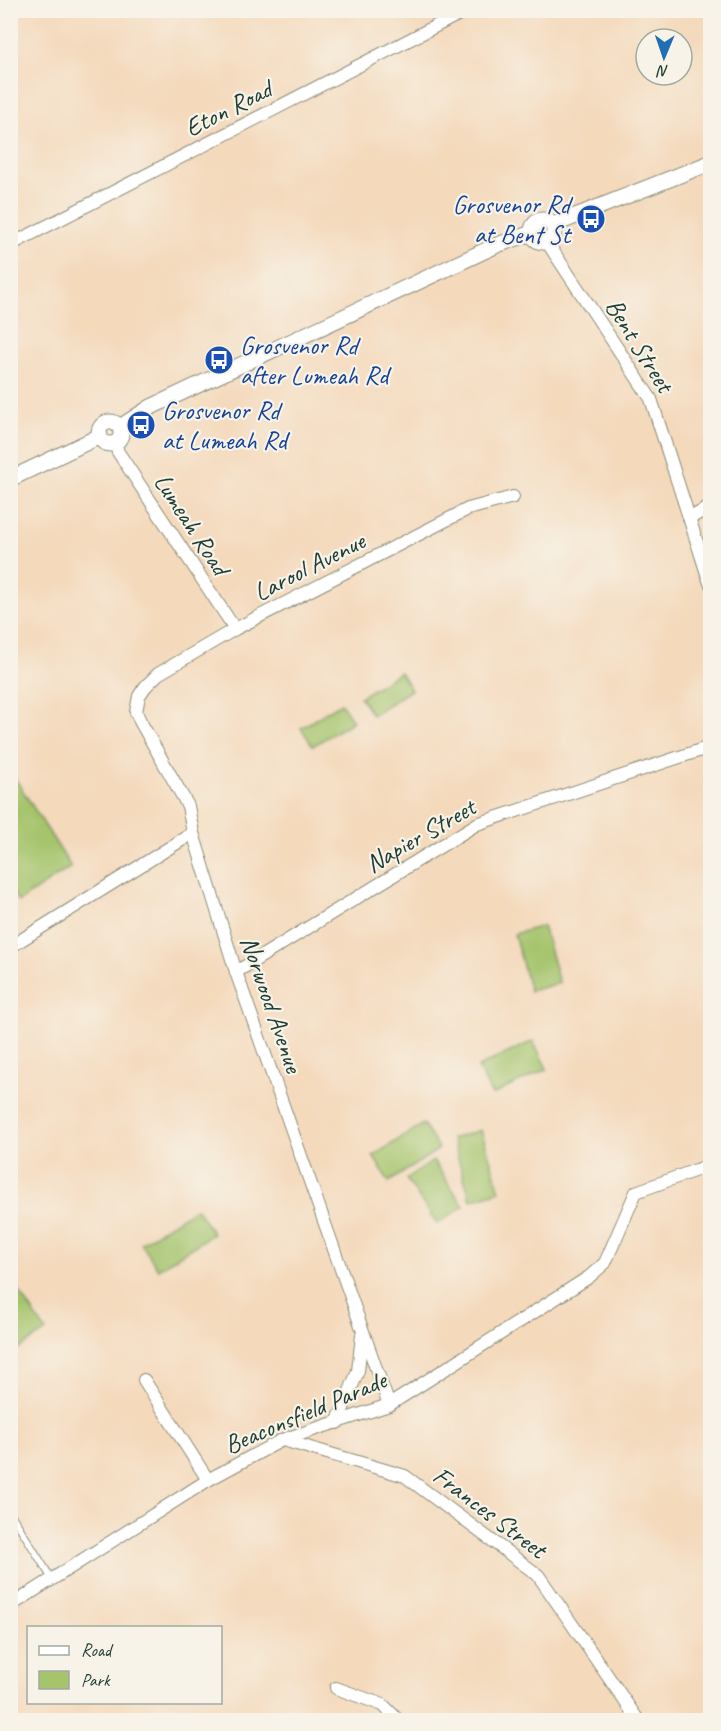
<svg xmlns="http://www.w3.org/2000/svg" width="721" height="1731" font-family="Caveat,sans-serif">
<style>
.green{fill:#a5c46c;stroke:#628050;stroke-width:1.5}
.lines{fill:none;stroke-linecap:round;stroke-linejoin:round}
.service-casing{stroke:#8a8b78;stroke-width:8}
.minor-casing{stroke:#8a8b78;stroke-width:14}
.tertiary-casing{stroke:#8a8b78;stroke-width:17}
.service{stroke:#fff;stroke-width:6}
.minor{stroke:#fff;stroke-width:12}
.tertiary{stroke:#fff;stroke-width:15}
.labels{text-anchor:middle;stroke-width:4.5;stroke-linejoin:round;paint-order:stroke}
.street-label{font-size:26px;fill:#1f3d34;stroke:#f7f3e8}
.transit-label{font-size:26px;fill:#164399;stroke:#f7f3e8;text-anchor:start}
</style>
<rect width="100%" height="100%" fill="#f7f3e8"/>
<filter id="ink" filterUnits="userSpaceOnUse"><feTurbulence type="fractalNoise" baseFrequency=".0167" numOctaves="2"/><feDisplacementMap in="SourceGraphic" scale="12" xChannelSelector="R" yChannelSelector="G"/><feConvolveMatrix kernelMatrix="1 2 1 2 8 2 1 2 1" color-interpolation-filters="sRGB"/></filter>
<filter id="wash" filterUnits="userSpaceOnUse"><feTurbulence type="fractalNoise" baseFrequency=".008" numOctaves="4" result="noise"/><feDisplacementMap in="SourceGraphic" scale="24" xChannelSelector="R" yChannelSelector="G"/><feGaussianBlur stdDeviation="1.35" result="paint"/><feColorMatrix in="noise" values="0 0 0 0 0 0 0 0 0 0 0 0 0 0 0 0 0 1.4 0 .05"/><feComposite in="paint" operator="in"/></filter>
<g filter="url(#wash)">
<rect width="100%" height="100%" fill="#f4d9bb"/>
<!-- green -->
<g class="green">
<path d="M400,672L411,690L372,715L360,697Z"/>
<path d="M341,703L353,721L313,746L301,728Z"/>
<path d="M11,772L71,867L18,902L11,890Z"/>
<path d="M543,926L559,983L530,991L514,934Z"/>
<path d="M533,1041L547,1069L492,1095L478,1067Z"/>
<path d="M423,1124L439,1149L389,1182L373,1156Z"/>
<path d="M481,1130L500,1191L471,1200L452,1139Z"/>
<path d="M433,1161L464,1206L437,1224L406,1179Z"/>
<path d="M196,1208L213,1234L158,1269L141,1243Z"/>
<path d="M12,1281L46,1331L19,1349L11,1336L10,1282Z"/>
</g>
</g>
<g filter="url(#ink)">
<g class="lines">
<!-- service casing -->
<g class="service-casing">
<path id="service" d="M10,1512L52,1579"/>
</g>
<!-- minor casing -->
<g class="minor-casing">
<g id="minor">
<path d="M547,242L651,399L710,583"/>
<path d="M10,245L467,10"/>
<path d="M115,443L118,452L235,629"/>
<path d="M690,518L710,507"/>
<path d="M10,947L193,833"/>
<path d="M236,972L477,824L710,747"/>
<path d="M144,1380L208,1480"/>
<path d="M389,1405L236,972L193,833L188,806L140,721L136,712L139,696L145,687L158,674L235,629L468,509L513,497"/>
<path d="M337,1423L358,1371L362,1335"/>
<path d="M283,1440L405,1476L538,1575L638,1720"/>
<path d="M10,1606L208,1480L282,1440L389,1405L589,1277L605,1263L636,1192L710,1165"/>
<path d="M336,1688L383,1705L398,1720"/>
</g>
</g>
<!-- tertiary casing -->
<g class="tertiary-casing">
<g id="tertiary">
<circle cx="543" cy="231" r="11"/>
<path d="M553,225L710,163"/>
<circle cx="110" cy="433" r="11"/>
<path d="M120,427L151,407L497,245L532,233"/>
<path d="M10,479L100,436"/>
</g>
</g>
<!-- service -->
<use href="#service" class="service"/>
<!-- minor -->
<use href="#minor" class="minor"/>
<!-- tertiary -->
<use href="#tertiary" class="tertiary"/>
</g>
</g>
<!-- icons -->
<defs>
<g id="bus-disc" transform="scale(1.5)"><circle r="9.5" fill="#1a4fb4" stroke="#f7f3e8"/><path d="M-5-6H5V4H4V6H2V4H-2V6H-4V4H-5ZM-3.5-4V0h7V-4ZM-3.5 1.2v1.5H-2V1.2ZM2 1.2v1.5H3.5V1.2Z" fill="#fff"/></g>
</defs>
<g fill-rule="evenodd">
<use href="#bus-disc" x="591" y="219"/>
<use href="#bus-disc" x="219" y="360"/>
<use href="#bus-disc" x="141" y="425"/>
</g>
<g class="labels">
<!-- street labels -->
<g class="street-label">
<text transform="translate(228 108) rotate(-27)" y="9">Eton Road</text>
<text transform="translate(640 345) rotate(58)" y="9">Bent Street</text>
<text transform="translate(192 524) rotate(57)" y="9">Lumeah Road</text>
<text transform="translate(309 566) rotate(-27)" y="9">Larool Avenue</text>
<text transform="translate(420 835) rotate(-30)" y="9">Napier Street</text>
<text transform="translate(272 1004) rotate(71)" y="9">Norwood Avenue</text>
<text transform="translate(305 1412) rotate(-23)" y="9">Beaconsfield Parade</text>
<text transform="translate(490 1512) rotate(37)" y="9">Frances Street</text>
</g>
<!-- transit labels -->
<g class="transit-label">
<text x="570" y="213" text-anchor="end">Grosvenor Rd<tspan x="570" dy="30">at Bent St</tspan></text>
<text x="240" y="354">Grosvenor Rd<tspan x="240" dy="30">after Lumeah Rd</tspan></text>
<text x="162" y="419">Grosvenor Rd<tspan x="162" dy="30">at Lumeah Rd</tspan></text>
</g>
</g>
<!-- margin -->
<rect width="721" height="1731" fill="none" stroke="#f7f3e8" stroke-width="36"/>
<!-- legend -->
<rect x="27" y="1626" width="195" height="78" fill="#f7f3e8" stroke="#a1aaa0" stroke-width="1.5"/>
<rect x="39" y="1646" width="30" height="9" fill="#ffffff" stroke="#a1aaa0" stroke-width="1.5"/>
<text x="81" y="1656" font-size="18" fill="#1f3d34">Road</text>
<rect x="39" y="1671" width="30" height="18" fill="#a5c46c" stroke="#a1aaa0" stroke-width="1.5"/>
<text x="81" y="1686" font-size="18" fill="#1f3d34">Park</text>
<!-- north arrow -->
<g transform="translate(664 57) rotate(182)"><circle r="28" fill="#f7f3e8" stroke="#a1aaa0" stroke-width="1.5"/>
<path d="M0-4.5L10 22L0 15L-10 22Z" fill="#1f6fb2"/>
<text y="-9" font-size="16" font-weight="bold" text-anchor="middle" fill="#1f3d34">N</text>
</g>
</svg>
